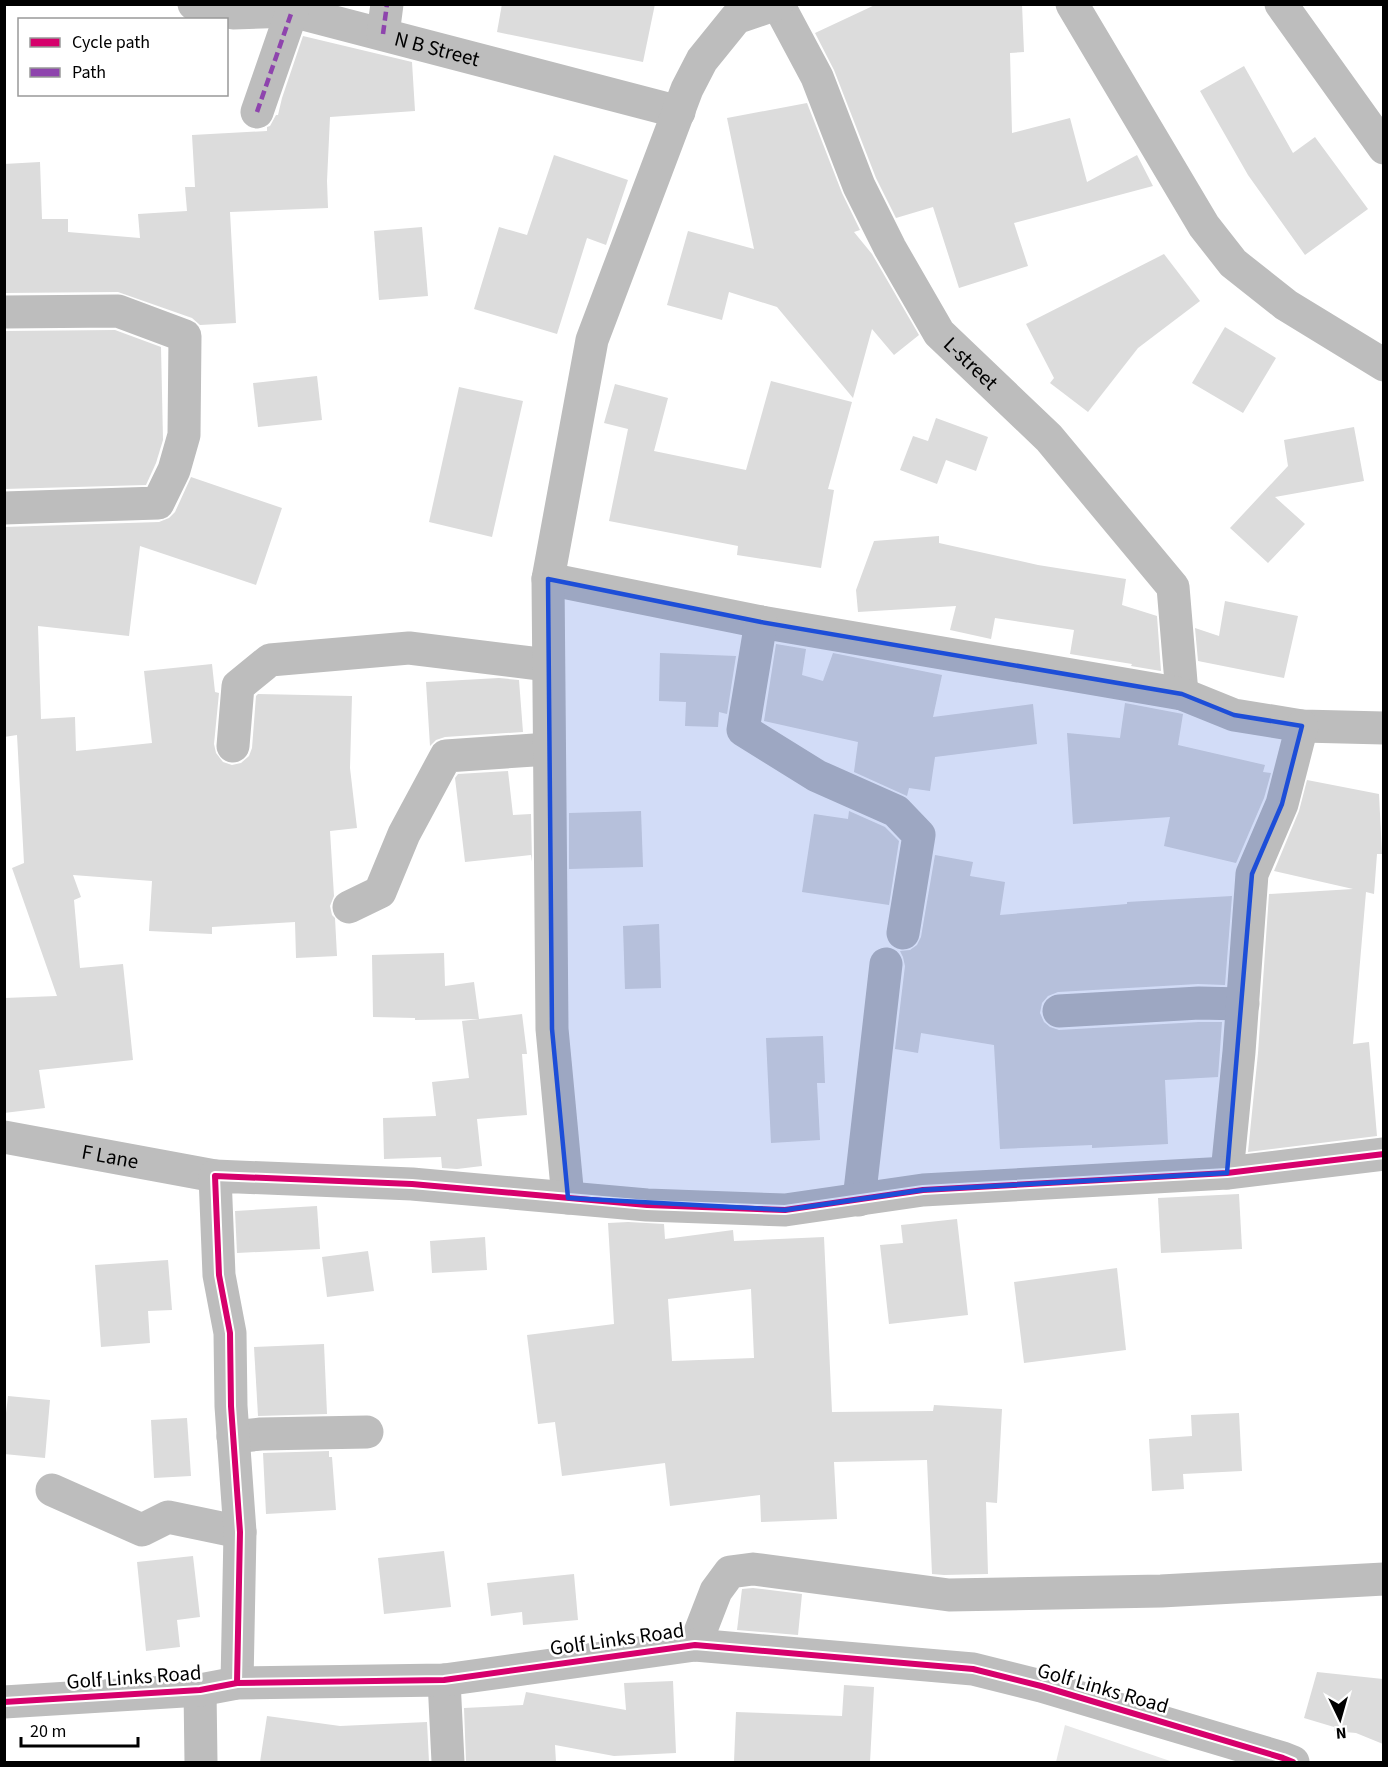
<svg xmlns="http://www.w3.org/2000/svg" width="1388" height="1767" font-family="'Source Sans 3',sans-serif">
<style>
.green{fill:#e8e8e8}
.building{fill:#dcdcdc;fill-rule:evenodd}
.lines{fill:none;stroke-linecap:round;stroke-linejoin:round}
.minor{stroke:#bdbdbd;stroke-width:33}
.quiet{stroke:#8e44ad;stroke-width:4.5;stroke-dasharray:9 4.5;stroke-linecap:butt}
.cycleway-casing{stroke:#fff;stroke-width:10}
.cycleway{stroke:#d6006c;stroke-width:6}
.marked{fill:#1d4ed8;fill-opacity:0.2;stroke:#1d4ed8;stroke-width:4.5;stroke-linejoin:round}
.labels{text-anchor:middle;stroke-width:5;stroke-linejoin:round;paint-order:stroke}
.street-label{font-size:21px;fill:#000;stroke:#fff}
</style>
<rect width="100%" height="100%" fill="#fff"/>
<!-- green -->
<path class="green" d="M1065,1725L1173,1762H1056Z"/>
<!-- building -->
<g class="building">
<path d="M502,4H655L643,62L497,32Z"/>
<path d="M877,4H1022L1024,52L1010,53L1012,133L1070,118L1087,182L1137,155L1153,186L1014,223L1028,266L959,288L933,207L896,218L876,178L834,70L815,33Z"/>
<path d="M303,36L412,62L415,111L330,117L327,181L328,208L230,212L236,323L200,325L192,318L118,292L4,293V164L40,162L42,219H68V232L140,238L138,214L187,211L185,187H195L192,135L267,131V127L270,126L276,115H278L282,98Z"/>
<path d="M1244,66L1293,153L1315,137L1368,209L1305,255L1248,175L1200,91Z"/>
<path d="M807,103L842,193L860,230L854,232L872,254L919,335L894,355L872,329L853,398L777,307L729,292L722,320L667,305L688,231L754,249L727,118Z"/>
<path d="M554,155L628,180L606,245L587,238L557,334L474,309L499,227L527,235Z"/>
<path d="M422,227L428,296L379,300L374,231Z"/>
<path d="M1164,254L1200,301L1138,348L1088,412L1050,383L1054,378L1026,324Z"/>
<path d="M1225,327L1276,358L1243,413L1192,383Z"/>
<path d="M115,330L161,347L163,440L156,463L146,485L4,489V331Z"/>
<path d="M317,376L322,420L258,427L253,383Z"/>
<path d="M771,381L852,402L828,489L834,490L821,568L737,555L738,546L609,521L628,429L604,423L615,384L668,398L654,451L746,470Z"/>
<path d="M459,387L523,401L492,537L429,522Z"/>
<path d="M936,418L988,437L976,471L946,460L937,484L900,470L913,436L928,441Z"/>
<path d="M1354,427L1364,481L1275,497L1305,524L1268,563L1230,528L1288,466L1284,440Z"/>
<path d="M191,477L282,508L256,585L140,546L129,636L38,626L41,719L75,717L76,751L152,743L144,671L212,664L215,692L219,693L214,744L216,753L223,762L232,765L241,763L249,756L252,748L256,696L258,694L352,696L350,768L357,828L330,831L334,896L330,906L332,915L335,918L337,956L296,958L295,922L212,927V934L149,931L152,881L73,875L81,897L74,900L80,968L123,964L133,1060L39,1070L45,1108L4,1113V998L57,996L12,868L24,863L17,735L4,737V527L159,522L169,518L175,512Z"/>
<path d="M939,536V543L1038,565L1126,579L1122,605L1157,616L1161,671L1131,666L1132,664L1070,654L1074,630L995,618L991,639L950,630L956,606L858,612L856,590L874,541Z"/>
<path d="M1225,601L1298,616L1284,678L1198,661L1195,628L1219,636Z"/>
<path d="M776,644L806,649L802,675L823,681L833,653L942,675L933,717L1033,704L1037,744L935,757L930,791L909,788L907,796L854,772L858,742L764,721Z"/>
<path d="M660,653L736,656L727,714L719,712L718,727L685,726L686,702L659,701Z"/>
<path d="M499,678L519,680L523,732L445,737L436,740L430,746L426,682Z"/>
<path d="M1125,703L1183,714L1178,745L1265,765L1263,772L1271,773L1264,798L1236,863L1164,846L1170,817L1073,824L1067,733L1120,738Z"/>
<path d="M508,771L513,815L531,814L532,862L531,855L465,862L455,778L458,774Z"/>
<path d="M1307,780L1379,794L1382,854H1377L1374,894L1366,892L1353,1044L1369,1042L1377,1136L1248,1152L1258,1053L1269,894L1353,889L1274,871L1299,811Z"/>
<path d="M641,811L643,867L569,869V813Z"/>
<path d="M849,811L885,827L899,841L889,905L802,892L814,814L848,819Z"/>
<path d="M935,855L973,862L970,876L1005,882L1000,915L1127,904V902L1232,896L1225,985L1198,984L1058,992L1048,996L1042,1003L1040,1013L1044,1022L1050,1027L1059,1030L1199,1022H1222L1218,1077L1165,1080L1168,1144L1092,1148V1145L1000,1149L994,1045L921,1033L918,1053L895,1049L905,966L903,957L900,951L910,950L917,945L921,937Z"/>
<path d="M659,924L661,988L625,989L623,926Z"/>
<path d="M444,953L445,986L474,982L479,1019L415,1020V1018L373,1017L372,955Z"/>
<path d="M522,1014L527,1054H522L527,1115L477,1119L482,1166L457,1169L442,1168L441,1157L384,1159L383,1118L436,1116L432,1082L469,1078L462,1021Z"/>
<path d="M823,1036L825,1083H817L820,1140L771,1143L766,1038Z"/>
<path d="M1239,1194L1242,1249L1161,1253L1158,1198Z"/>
<path d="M317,1206L320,1249L237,1253L235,1211Z"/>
<path d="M957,1219L968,1315L889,1324L880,1245L903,1243L901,1225Z"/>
<path d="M628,1222L664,1224L665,1239L733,1230L734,1241L824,1237L832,1412L933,1411L934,1405L1002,1409L997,1503L986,1502L988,1574L944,1575L932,1574L927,1460L834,1462L837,1519L761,1522L760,1495L670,1506L665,1463L562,1476L555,1422L538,1424L527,1335L614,1324L608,1223ZM751,1289L754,1358L672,1361L668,1299Z"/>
<path d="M485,1237L487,1270L432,1273L430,1241Z"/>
<path d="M368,1251L374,1291L327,1297L322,1257Z"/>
<path d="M168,1260L172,1310L148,1311L150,1343L101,1347L95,1265Z"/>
<path d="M1117,1268L1126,1350L1024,1363L1014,1282Z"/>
<path d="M324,1344L327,1414L258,1416L254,1347Z"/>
<path d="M8,1396L50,1400L45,1458L4,1454V1413H6Z"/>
<path d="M1239,1413L1242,1471L1183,1474L1184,1489L1152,1491L1149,1439L1192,1436L1191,1415Z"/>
<path d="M187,1418L191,1476L154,1478L151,1420Z"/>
<path d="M329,1451V1457H332L336,1510L266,1514L263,1453Z"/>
<path d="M444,1551L451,1607L384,1614L378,1558Z"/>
<path d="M193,1556L200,1617L177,1620L180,1647L146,1651L137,1562Z"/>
<path d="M574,1574L578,1620L523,1625L522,1612L491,1616L487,1583Z"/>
<path d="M753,1588L802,1594L798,1635L737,1630L742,1589Z"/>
<path d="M1317,1672L1383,1679V1744L1356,1733L1334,1731V1727L1304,1718Z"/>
<path d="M673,1681L676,1753L614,1756L555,1745L556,1762H466L464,1708L523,1705L526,1692L626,1710L624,1683Z"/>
<path d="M844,1685L874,1687L870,1762H734L736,1712L842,1716Z"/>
<path d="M267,1716L340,1726L427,1722L429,1762H260Z"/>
</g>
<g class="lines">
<!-- minor -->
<g class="minor">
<path id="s1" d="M194,4L233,13L292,11L679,112"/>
<path id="s2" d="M778,4L817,77L859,186L890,248L939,333L1049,438L1173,587L1182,694"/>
<path d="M1072,4L1204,226L1233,263L1286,305L1384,365"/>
<path d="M1281,4L1384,148"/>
<path d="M383,34L387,4"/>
<path d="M257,112L292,11"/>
<path d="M4,312L118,311L185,336L184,435L174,470L158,503L4,508"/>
<path d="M548,579L761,622L1182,694L1234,715L1302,726L1384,728"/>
<path d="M761,622L743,730L817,776L896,811L919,835L903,933"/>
<path d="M233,746L238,686L270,660L409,648L548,665"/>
<path d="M349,907L380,892L404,834L446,756L549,749"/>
<path d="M1059,1011L1199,1003L1243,1004"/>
<path id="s3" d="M4,1137L215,1176"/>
<path d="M1227,1173L1239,1052L1252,874L1282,804L1302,726"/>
<path d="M568,1198L552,1029L548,579L592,340L687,89L702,60L736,18L777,4"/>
<path d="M859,1200L886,964"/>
<path d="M233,1437L261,1434L367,1432"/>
<path d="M52,1490L142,1530L168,1517L240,1532"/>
<path d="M695,1645L716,1591L730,1572L753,1569L949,1595L1161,1591L1384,1579"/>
<path d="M444,1680L448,1762"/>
<path d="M237,1683L240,1532L231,1406L230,1333L219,1275L215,1176L412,1184L647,1205L785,1210L923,1190L1227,1173L1384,1154"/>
<path d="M200,1690L201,1762"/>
<path d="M4,1702L200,1690L237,1683L444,1680L695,1645L973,1669L1041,1686L1283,1758L1293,1762"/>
</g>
<!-- quiet -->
<g class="quiet">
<path d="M383,34L387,4"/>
<path d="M257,112L292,11"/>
</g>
<!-- cycleway casing -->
<g class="cycleway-casing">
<g id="cycleway">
<path d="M237,1683L240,1532L231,1406L230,1333L219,1275L215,1176L412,1184L647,1205L785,1210L923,1190L1227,1173L1384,1154"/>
<path d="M4,1702L200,1690L237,1683L444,1680L695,1645L973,1669L1041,1686L1283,1758L1293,1762"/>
</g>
</g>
<!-- cycleway -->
<use href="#cycleway" class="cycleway"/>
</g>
<!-- marked area -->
<path class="marked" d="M548,579L761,622L1182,694L1234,715L1302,726L1282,804L1252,874L1227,1173L923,1190L785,1210L568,1198L552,1029Z"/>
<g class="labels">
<!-- street labels -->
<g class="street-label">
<text dy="7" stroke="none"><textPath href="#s1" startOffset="249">N B Street</textPath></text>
<text dy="7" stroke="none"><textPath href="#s2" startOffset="411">L-street</textPath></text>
<text dy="7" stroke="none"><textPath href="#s3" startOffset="108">F Lane</textPath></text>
<text transform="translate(617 1639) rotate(-8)" y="7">Golf Links Road</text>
<text transform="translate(134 1677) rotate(-4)" y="7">Golf Links Road</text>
<text transform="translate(1103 1688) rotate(16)" y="7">Golf Links Road</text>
</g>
</g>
<!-- border -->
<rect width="1388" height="1767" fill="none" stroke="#000000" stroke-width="12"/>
<!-- legend -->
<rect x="18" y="18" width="210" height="78" fill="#ffffff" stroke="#999999" stroke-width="1.5"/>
<rect x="30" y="38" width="30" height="9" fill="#d6006c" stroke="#999999" stroke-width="1.5"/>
<text x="72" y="48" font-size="18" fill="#000000">Cycle path</text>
<rect x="30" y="68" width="30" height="9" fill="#8e44ad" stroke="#999999" stroke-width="1.5"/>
<text x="72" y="78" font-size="18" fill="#000000">Path</text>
<!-- north arrow -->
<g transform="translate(1340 1719) rotate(175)" stroke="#ffffff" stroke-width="4.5" paint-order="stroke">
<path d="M0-4.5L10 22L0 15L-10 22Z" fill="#000000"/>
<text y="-9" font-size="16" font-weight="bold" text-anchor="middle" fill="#000000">N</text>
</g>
<!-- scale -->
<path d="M21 1737v9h117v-9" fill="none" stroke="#000000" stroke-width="3"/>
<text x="30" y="1737" font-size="18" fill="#000000" stroke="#ffffff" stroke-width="4.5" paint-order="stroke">20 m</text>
</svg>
